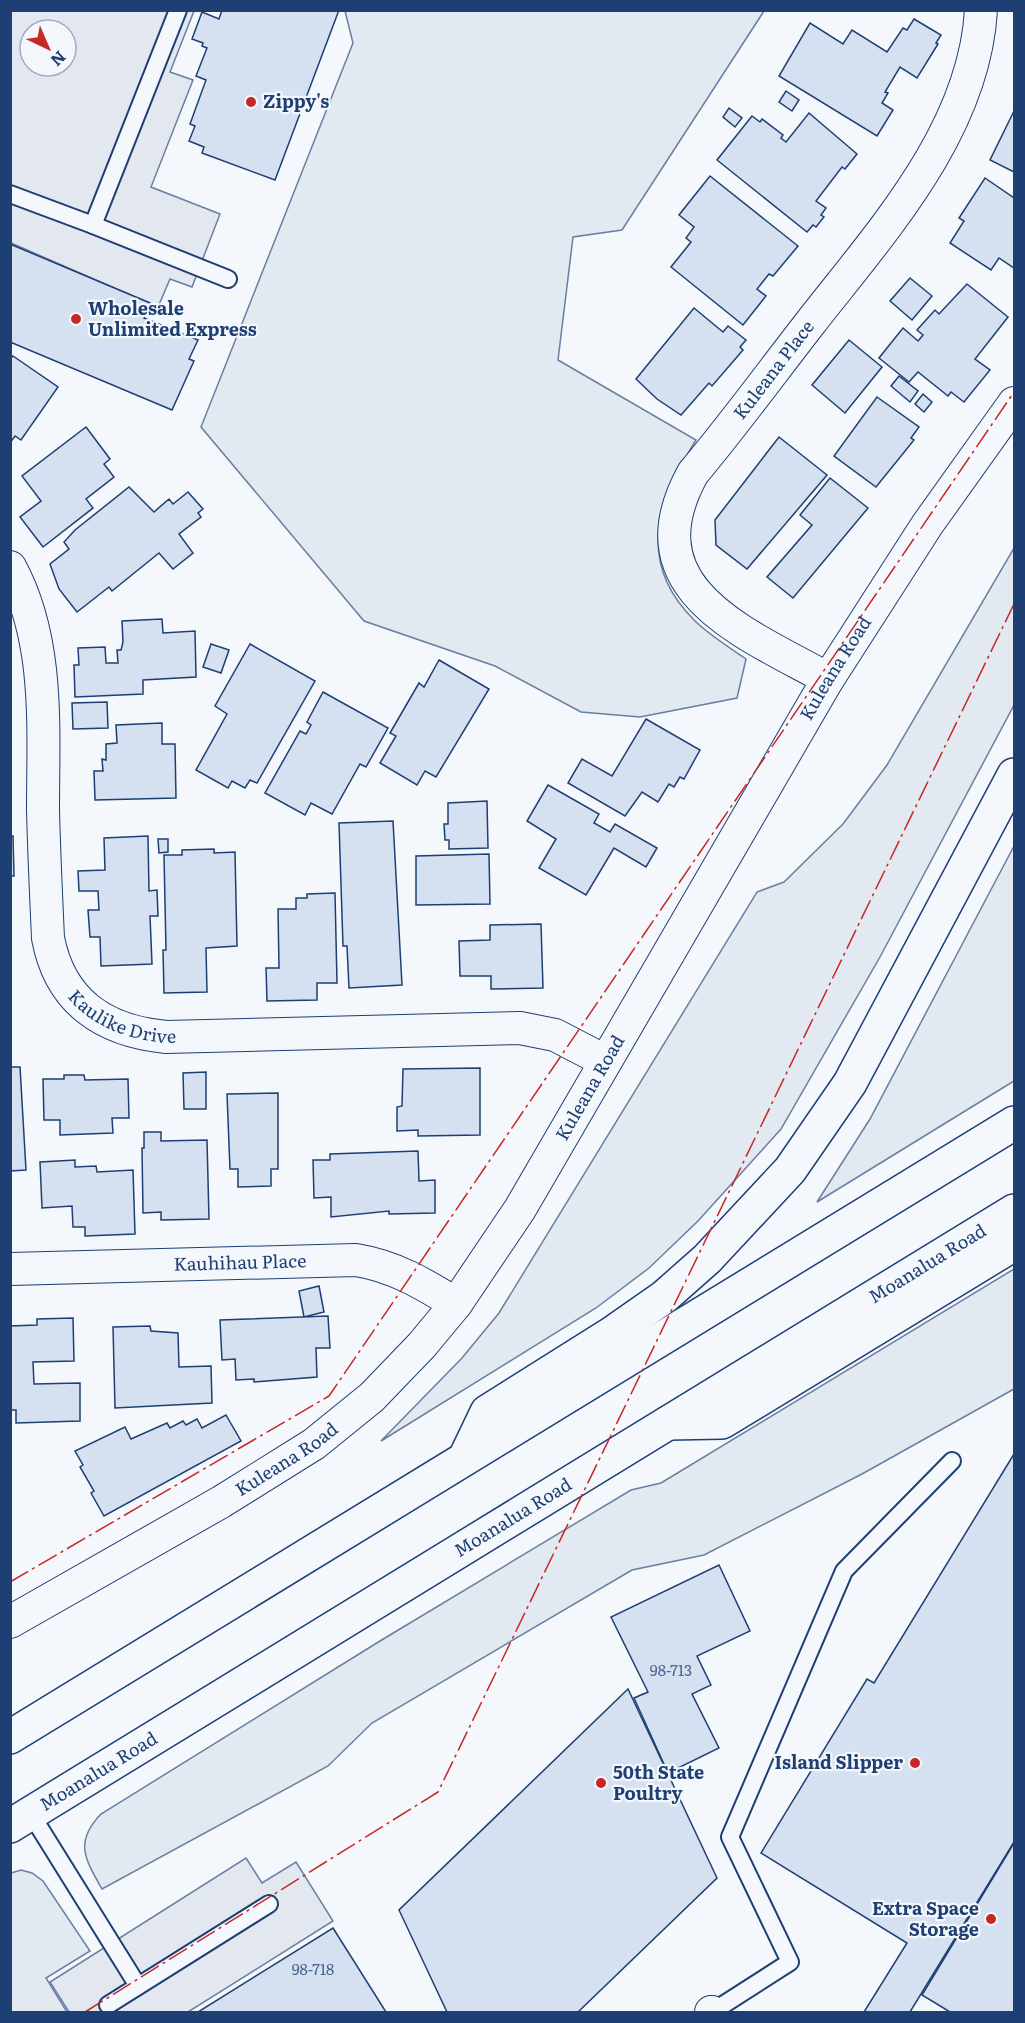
<svg xmlns="http://www.w3.org/2000/svg" width="1025" height="2023" font-family="Literata,serif">
<style>
.green{fill:#e3e9f0;stroke:#687fa3;stroke-width:1.5}
.parking{fill:#e3e8f0;stroke:#687fa3;stroke-width:1.5;fill-rule:evenodd}
.building{fill:#d5e0f0;stroke:#1d3f73;stroke-width:1.5}
.lines{fill:none;stroke-linecap:round;stroke-linejoin:round}
.lane-casing{stroke:#1d3f73;stroke-width:20}
.street-casing{stroke:#1d3f73;stroke-width:34}
.secondary-casing{stroke:#1d3f73;stroke-width:36}
.highway-casing{stroke:#1d3f73;stroke-width:36}
.lane{stroke:#f4f7fb;stroke-width:16}
.street{stroke:#f4f7fb;stroke-width:32}
.secondary{stroke:#f4f7fb;stroke-width:33}
.highway{stroke:#f4f7fb;stroke-width:33}
.power{stroke:#c62828;stroke-width:1.5;stroke-dasharray:21 4.5 3 4.5;stroke-linecap:butt}
.poi-dot{fill:#c62828;stroke:#f4f7fb;stroke-width:2}
.labels{text-anchor:middle;stroke-width:4.5;stroke-linejoin:round;paint-order:stroke}
.number-label{font-size:15px;fill:#4b6792}
.poi-label{font-size:18px;font-weight:bold;fill:#1d3f73;stroke:#f4f7fb;text-anchor:start}
.street-label{font-size:18px;fill:#1d3f73;stroke:#f4f7fb}
</style>
<rect width="100%" height="100%" fill="#f4f7fb"/>
<!-- green -->
<g class="green">
<path d="M345,11H764L622,230L573,237L558,360L696,440C657,502 636,562 694,620C709,635 729,647 746,659L737,698L640,717L581,712L495,666L364,621L201,427L353,43Z"/>
<path d="M1014,548V705L880,957L781,1129L698,1221L649,1268L596,1308L381,1441L462,1358L499,1313L757,892L784,882L843,824L887,765Z"/>
<path d="M1014,846V1081L817,1202L870,1119Z"/>
<path d="M1014,1269V1389L862,1474L704,1555L632,1570L372,1723L328,1766L102,1889C85,1859 74,1842 101,1814L380,1641L631,1490L661,1483Z"/>
<path d="M21,1870L32,1873L43,1881L90,1951L46,1978L67,2012H11V1873Z"/>
</g>
<!-- parking -->
<g class="parking">
<path d="M11,11H194L170,72L193,80L151,187L220,214L192,287L170,279L158,307L11,243ZM30,30H66V66H30Z"/>
<path d="M246,1858L262,1883L296,1862L333,1921L188,2012H69L50,1982Z"/>
</g>
<!-- building -->
<g class="building">
<path d="M222,10H339L275,180L202,153L204,147L189,141L195,126L190,124L206,80L196,76L207,48L202,46L203,43L192,39L202,12L219,19Z"/>
<path d="M914,19L941,35L936,43L938,44L917,78L900,67L885,92L888,93L882,103L893,110L877,136L779,76L810,23L843,44L852,30L887,52L903,28L907,30Z"/>
<path d="M786,91L799,100L792,111L779,102Z"/>
<path d="M729,108L742,118L735,127L723,117Z"/>
<path d="M1014,111V172L990,160Z"/>
<path d="M809,113L857,154L845,169L842,167L816,201L826,208L821,215L824,217L816,227L813,225L807,232L717,160L752,116L760,122L762,119L783,135L781,138L786,142Z"/>
<path d="M710,176L798,246L773,276L769,274L757,289L766,296L743,325L671,267L691,242L686,238L694,227L679,215Z"/>
<path d="M985,178L1014,198V268L999,258L991,270L950,243L964,221L959,218Z"/>
<path d="M10,244L150,303L144,318L198,340L189,359L194,361L172,410L10,342Z"/>
<path d="M910,278L932,296L912,320L890,301Z"/>
<path d="M967,284L1008,317L975,359L990,370L964,402L951,392L948,396L918,372L909,382L879,358L903,328L918,341L923,335L917,330L935,310L939,314Z"/>
<path d="M694,308L723,332L728,326L746,340L740,347L743,350L712,386L709,383L681,415L657,399L636,379Z"/>
<path d="M849,340L882,367L845,413L812,385Z"/>
<path d="M13,356L58,387L21,440L15,436L10,443V359Z"/>
<path d="M899,376L918,391L910,402L891,386Z"/>
<path d="M923,394L932,402L924,412L915,404Z"/>
<path d="M877,397L919,427L911,438L914,440L876,487L834,456Z"/>
<path d="M86,427L110,459L104,464L114,477L86,499L93,508L43,547L20,517L41,501L22,476Z"/>
<path d="M779,437L827,475L747,569L716,545L715,520Z"/>
<path d="M830,478L868,508L793,598L767,577L812,525L800,515Z"/>
<path d="M129,487L154,512L169,499L173,504L188,492L203,509L198,513L201,517L179,534L193,553L173,569L159,553L112,591L109,587L77,612L59,589L50,564L69,549L64,542L75,530Z"/>
<path d="M162,619L163,633L195,631L196,677L143,680V694L75,697L74,665H79L78,648L105,647L106,663H118L117,650H121L123,642L122,621Z"/>
<path d="M211,644L229,650L221,673L203,667Z"/>
<path d="M250,644L315,681L257,783L250,780L245,788L232,781L228,788L196,770L227,714L215,706Z"/>
<path d="M439,660L489,689L436,777L425,771L417,785L380,763L396,736L390,733L419,683L424,687Z"/>
<path d="M323,692L388,728L366,767L360,764L332,814L311,803L305,815L265,793L300,731L306,734L311,725L307,722Z"/>
<path d="M107,702L108,728L73,729L72,703Z"/>
<path d="M646,719L700,750L684,779L680,777L674,787L669,784L658,802L642,792L625,816L568,783L582,759L612,776Z"/>
<path d="M162,723V744H175L176,798L95,800L94,771H103L102,759L106,760V744L117,743L116,725Z"/>
<path d="M548,785L599,814L594,823L610,832L615,824L657,848L646,867L614,848L586,895L539,868L556,839L527,821Z"/>
<path d="M487,801L488,848L449,849V840H445L444,824H448V803Z"/>
<path d="M393,821L402,985L349,988L347,946H343L339,823Z"/>
<path d="M10,836H13L14,876H10Z"/>
<path d="M148,836L149,891L157,890L158,916H150L152,964L101,966L100,937H90L88,910H99L98,891H79L78,871L105,870L104,838Z"/>
<path d="M158,839H168V852L159,853Z"/>
<path d="M214,849V853L235,852L237,946L206,948L207,992L164,993L163,950H166L164,855H182V850Z"/>
<path d="M489,854L490,904L416,905V856Z"/>
<path d="M335,893L337,983H317V1000L267,1001L266,968H279L278,909H296V898H307V894Z"/>
<path d="M541,924L543,988L491,989V976H460L459,941L490,940V925Z"/>
<path d="M10,1067H20L26,1170L10,1171Z"/>
<path d="M480,1068V1135L418,1136V1130L397,1131V1107L402,1106L403,1069Z"/>
<path d="M206,1072V1109H184L183,1073Z"/>
<path d="M64,1075H84L85,1080L128,1079L129,1118H112L113,1133L60,1135V1120H44L43,1079H64Z"/>
<path d="M278,1093V1169H271V1186L238,1187V1169H230L227,1094Z"/>
<path d="M144,1132H161V1141L207,1140L209,1219L161,1220V1212L143,1213L142,1148H144Z"/>
<path d="M418,1151L419,1181L435,1180V1213L389,1214V1211L331,1217V1197L314,1198L313,1160H330V1154Z"/>
<path d="M75,1160V1167L96,1166L97,1172L133,1170L135,1234L85,1236V1227H73L72,1206L42,1208L40,1162Z"/>
<path d="M319,1286L324,1312L304,1317L299,1291Z"/>
<path d="M328,1316L330,1348H316L317,1377L254,1382V1379L236,1380L235,1359L222,1360L220,1320Z"/>
<path d="M73,1318L74,1361L33,1362L34,1384L80,1383V1421L16,1423V1410H10V1326L37,1325V1319Z"/>
<path d="M150,1326L151,1331L178,1333L179,1367L211,1366L212,1403L115,1408L113,1327Z"/>
<path d="M226,1415L241,1441L104,1516L91,1493L94,1491L80,1467L83,1465L75,1451L125,1427L131,1439L167,1423L170,1428L183,1421L186,1425L197,1419L202,1428Z"/>
<path d="M1014,1454V1842L910,2012H864L907,1943L761,1853L867,1679L874,1683Z"/>
<path d="M719,1565L750,1631L697,1656L711,1685L692,1694L719,1748L668,1773L634,1698L648,1692L611,1617Z"/>
<path d="M628,1689L717,1878L578,2012H447L399,1910Z"/>
<path d="M1014,1843V2012H950L922,1995Z"/>
<path d="M333,1928L386,2012H198Z"/>
</g>
<g class="lines">
<!-- lane casing -->
<g class="lane-casing">
<g id="lane">
<path d="M178,10L93,225L228,279"/>
<path d="M10,194L93,225"/>
<path d="M31,1814L138,1986"/>
<path d="M108,2005L269,1904"/>
<path d="M712,2012L790,1962L730,1837L844,1571L952,1461"/>
</g>
</g>
<!-- street casing -->
<g class="street-casing">
<g id="street">
<path id="s1" d="M10,567C50,640 43,729 43,809C44,852 46,895 48,938C60,1002 104,1031 166,1037L520,1028L555,1035L605,1061"/>
<path id="s2" d="M828,679C746,633 628,590 693,473C734,424 772,372 811,322C882,231 974,131 981,10"/>
<path id="s3" d="M10,1269L356,1260C394,1266 424,1284 456,1304"/>
<path id="s4" d="M10,1622L221,1502L314,1444L372,1397L422,1345L456,1304L520,1209L828,679L927,525L1014,403"/>
<path d="M711,2012H712"/>
</g>
</g>
<!-- secondary casing -->
<g class="secondary-casing">
<g id="secondary">
<path d="M10,1737L1014,1123"/>
<path id="s5" d="M10,1826L1014,1211"/>
</g>
</g>
<!-- highway casing -->
<g class="highway-casing">
<g id="highway">
<path d="M668,1423L722,1422L1014,1244"/>
<path d="M465,1458L487,1412L611,1334L664,1297L707,1259L790,1170L850,1083L1014,775"/>
</g>
</g>
<!-- lane -->
<use href="#lane" class="lane"/>
<!-- street -->
<use href="#street" class="street"/>
<!-- secondary -->
<use href="#secondary" class="secondary"/>
<!-- highway -->
<use href="#highway" class="highway"/>
<!-- power -->
<g class="power">
<path d="M10,1582L329,1396L1014,392"/>
<path d="M85,2012L438,1792L1014,604"/>
</g>
</g>
<!-- markers -->
<g class="poi-dot">
<circle cx="251" cy="102" r="6"/>
<circle cx="76" cy="319" r="6"/>
<circle cx="915" cy="1763" r="6"/>
<circle cx="601" cy="1783" r="6"/>
<circle cx="991" cy="1919" r="6"/>
</g>
<g class="labels">
<!-- number labels -->
<g class="number-label">
<text x="671" y="1676">98-713</text>
<text x="313" y="1975">98-718</text>
</g>
<!-- poi labels -->
<g class="poi-label">
<text x="263" y="108">Zippy's</text>
<text x="88" y="315">Wholesale<tspan x="88" dy="21">Unlimited Express</tspan></text>
<text x="903" y="1769" text-anchor="end">Island Slipper</text>
<text x="613" y="1779">50th State<tspan x="613" dy="21">Poultry</tspan></text>
<text x="979" y="1915" text-anchor="end">Extra Space<tspan x="979" dy="21">Storage</tspan></text>
</g>
<!-- street labels -->
<g class="street-label">
<text dy="6" stroke="none"><textPath href="#s2" startOffset="418">Kuleana Place</textPath></text>
<text dy="6" stroke="none"><textPath href="#s4" startOffset="1293">Kuleana Road</textPath></text>
<text dy="6" stroke="none"><textPath href="#s1" startOffset="495">Kaulike Drive</textPath></text>
<text dy="6" stroke="none"><textPath href="#s4" startOffset="807">Kuleana Road</textPath></text>
<text dy="6" stroke="none"><textPath href="#s3" startOffset="230">Kauhihau Place</textPath></text>
<text dy="6" stroke="none"><textPath href="#s5" startOffset="1076">Moanalua Road</textPath></text>
<text dy="6" stroke="none"><textPath href="#s4" startOffset="321">Kuleana Road</textPath></text>
<text dy="6" stroke="none"><textPath href="#s5" startOffset="590">Moanalua Road</textPath></text>
<text dy="6" stroke="none"><textPath href="#s5" startOffset="104">Moanalua Road</textPath></text>
</g>
</g>
<!-- border -->
<rect width="1025" height="2023" fill="none" stroke="#1d3f73" stroke-width="24"/>
<!-- north arrow -->
<g transform="translate(48 48) rotate(136)"><circle r="28" fill="#f4f7fb" stroke="#9eadc5" stroke-width="1.5"/>
<path d="M0-4.5L10 22L0 15L-10 22Z" fill="#c62828"/>
<text y="-9" font-size="16" font-weight="bold" text-anchor="middle" fill="#1d3f73">N</text>
</g>
</svg>
